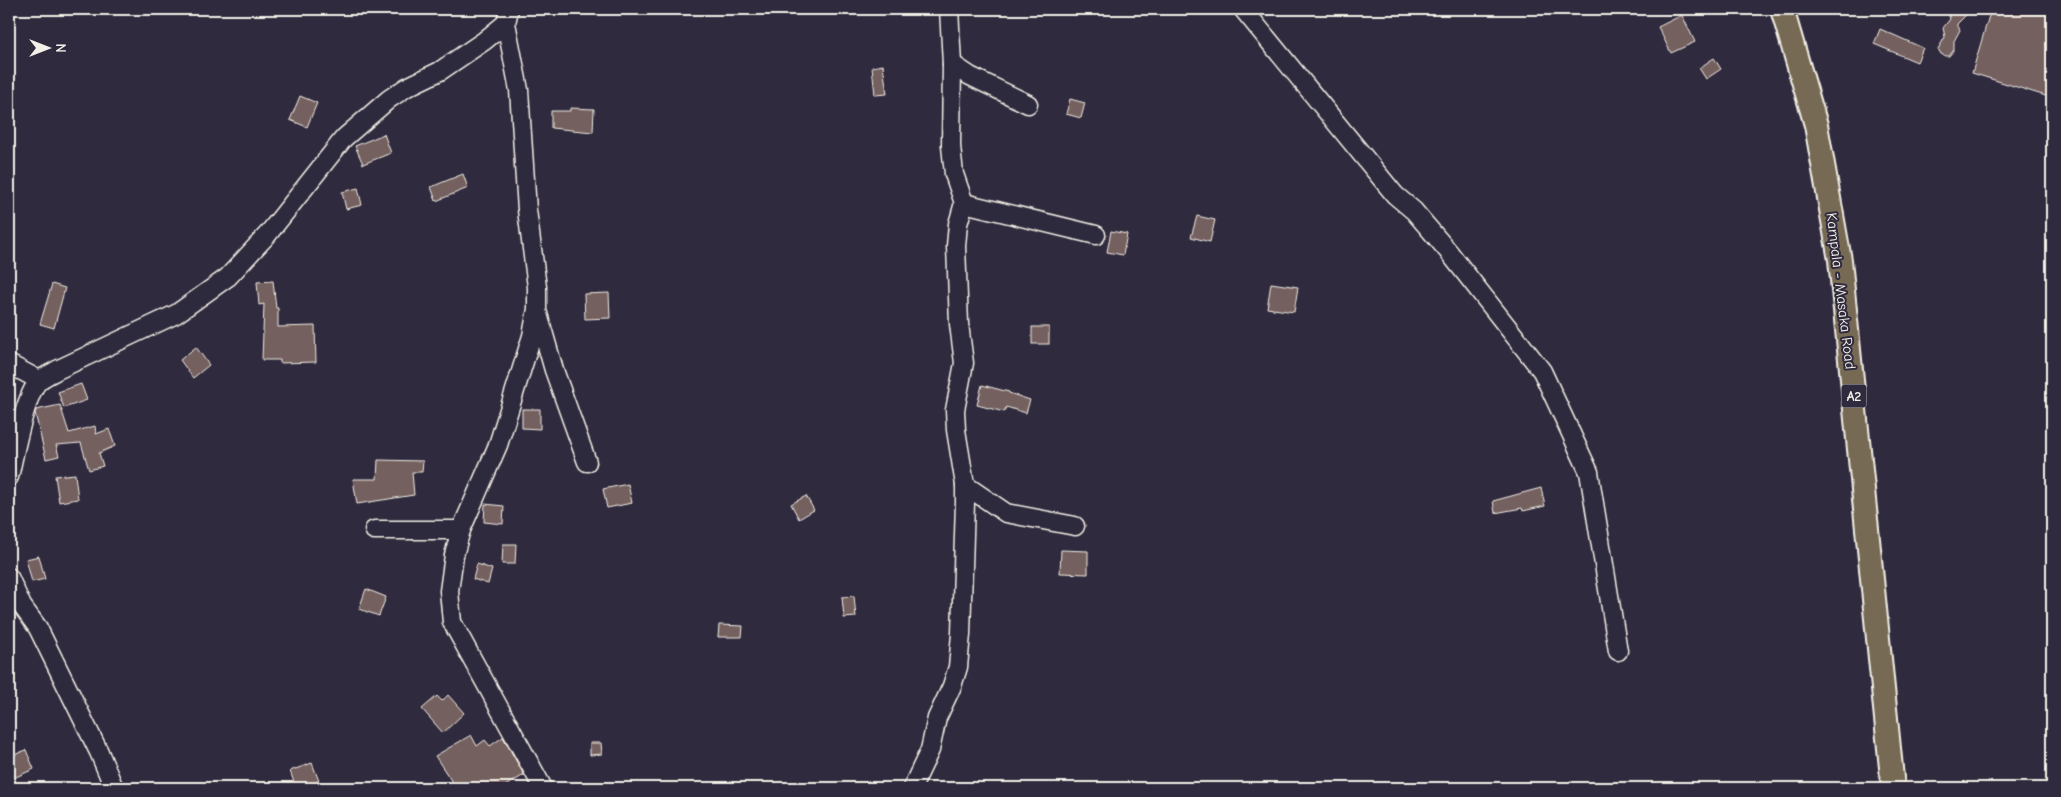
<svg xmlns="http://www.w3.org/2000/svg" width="2061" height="797" font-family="'Comic Neue',sans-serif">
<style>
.building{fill:#746060;stroke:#f4f1e8}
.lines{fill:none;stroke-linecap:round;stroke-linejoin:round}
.minor-casing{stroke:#f4f1e8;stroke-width:21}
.major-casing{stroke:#f4f1e8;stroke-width:26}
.minor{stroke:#2f2a3d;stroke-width:18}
.major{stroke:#766a55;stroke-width:22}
.labels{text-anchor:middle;stroke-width:4;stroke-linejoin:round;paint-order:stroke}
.shield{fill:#2f2a3d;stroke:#b9b5b5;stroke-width:1}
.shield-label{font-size:14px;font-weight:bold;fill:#f4f1e8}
.street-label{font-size:15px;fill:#f4f1e8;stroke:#2f2a3d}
</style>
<rect width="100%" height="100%" fill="#2f2a3d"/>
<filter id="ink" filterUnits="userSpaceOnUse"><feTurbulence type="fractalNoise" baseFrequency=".02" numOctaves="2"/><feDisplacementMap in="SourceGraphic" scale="10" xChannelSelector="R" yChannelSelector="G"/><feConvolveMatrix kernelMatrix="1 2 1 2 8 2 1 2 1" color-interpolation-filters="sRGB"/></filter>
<g filter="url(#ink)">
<!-- building -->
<g class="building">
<path d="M1947,9H1972L1957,24L1960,30L1954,41V50L1949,56H1945L1941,54L1938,49L1945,37L1943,28L1950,19Z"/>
<path d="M1991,9H2052V98L1972,73Z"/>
<path d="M1682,15L1695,42L1671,53L1658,27Z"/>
<path d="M1880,29L1923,48L1917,62L1874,44Z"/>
<path d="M1714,58L1721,69L1706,79L1699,68Z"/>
<path d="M883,65L887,94L875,95L872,67Z"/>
<path d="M300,96L317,103L307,127L290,120Z"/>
<path d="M1070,99L1085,103L1081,118L1066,114Z"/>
<path d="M570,108L594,109L593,132L551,128V111H570Z"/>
<path d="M384,134L391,153L363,164L355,146Z"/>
<path d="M463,174L468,188L436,201L431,187Z"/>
<path d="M358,188L362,205L346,209L342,192Z"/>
<path d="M1197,216L1215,220L1210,242L1191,237Z"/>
<path d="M1111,231L1127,234L1123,255L1107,252Z"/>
<path d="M273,281L276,308H278V327L315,326L316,362L280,363V360H262L264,304L259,305L257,282Z"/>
<path d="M1271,283L1298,287L1294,312L1267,308Z"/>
<path d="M52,284L65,288L54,328L40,324Z"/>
<path d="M609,293L610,318L585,319L584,294Z"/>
<rect x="1032" y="327" width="17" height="17"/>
<path d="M196,347L209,365L193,378L180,360Z"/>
<path d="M81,384L87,400L64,408L58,392Z"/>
<path d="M982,385L1009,392V393L1030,400L1026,413L1006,407L1004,412L977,405Z"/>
<path d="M60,405L69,433L95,426L96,434L109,429L115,446L99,453L103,466L89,470L81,443L56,445L59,456L46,459L35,413L36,410Z"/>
<path d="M522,409H540V429L522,428Z"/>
<path d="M378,460L423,461L422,472H412L414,495L357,504L353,479H377Z"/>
<path d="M75,474L78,499L59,502L55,476Z"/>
<path d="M628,484L632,503L607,508L603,489Z"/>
<path d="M1541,488L1545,506L1523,511L1522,508L1495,513L1493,501Z"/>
<path d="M806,496L814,510L799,519L791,504Z"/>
<path d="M485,504L504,506L503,524L484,522Z"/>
<path d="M503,544H516L515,564H502Z"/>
<path d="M1061,550L1088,551V574L1060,573Z"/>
<path d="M39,556L45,579L32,582L26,559Z"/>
<path d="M477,564L492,569L488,584L473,579Z"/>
<path d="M366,589L386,597L379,616L359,609Z"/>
<path d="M854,596L856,617L844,618L842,597Z"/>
<path d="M719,625L743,626L742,637H718Z"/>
<path d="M448,695L464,713L443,733L422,709L437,696L442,701Z"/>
<path d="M471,735L477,746L485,740L490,746L503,737L524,775L502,788H456L435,756Z"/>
<path d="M590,743H601L602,754L590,755Z"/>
<path d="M26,750L34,769L9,780V757Z"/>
<path d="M312,763L319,781L296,788L290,771Z"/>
</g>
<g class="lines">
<!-- minor casing -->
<g class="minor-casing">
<g id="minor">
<path d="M1243,9L1395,195L1414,211L1448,251L1542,371L1589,472L1618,651"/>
<path d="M506,23L519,90L527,210L537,287V309L532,336L498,445L461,530L454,555L449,591L452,622L543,788"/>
<path d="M952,64L970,76L1028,104"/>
<path d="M964,203L1096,235"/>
<path d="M538,314L554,370L587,462"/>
<path d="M9,364L39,380"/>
<path d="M9,477C14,456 25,392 40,380C45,376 52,373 57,370L176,314L228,277L268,234L344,138L389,99L407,87L440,71L484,41L506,23L509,9"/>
<path d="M965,485L1006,513L1075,526"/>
<path d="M374,530H461"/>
<path d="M9,577L22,606L38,628L99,752L114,788"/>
<path d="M912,788L930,750L937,718L952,686L958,667L961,634L965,502V485L956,430L955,410L964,363L959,324L956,246L958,224L964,203L954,174L951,146L952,64L949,9"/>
</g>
</g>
<!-- major casing -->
<g class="major-casing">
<path id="major" d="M1782,9L1816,125L1840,260L1893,788"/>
</g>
<!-- minor -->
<use href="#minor" class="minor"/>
<!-- major -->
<use href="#major" class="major"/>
</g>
</g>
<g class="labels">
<!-- shield labels -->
<rect class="shield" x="1841.5" y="384.5" width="25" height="23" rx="4"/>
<g class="shield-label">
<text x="1854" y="401">A2</text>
</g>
<!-- street labels -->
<g class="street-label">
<text transform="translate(1841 291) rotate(83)" y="5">Kampala - Masaka Road</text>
</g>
</g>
<!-- margin -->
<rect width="2061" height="797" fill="none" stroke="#2f2a3d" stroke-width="30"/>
<rect x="15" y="15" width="2031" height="767" fill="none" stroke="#f4f1e8" stroke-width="2" filter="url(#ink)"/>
<!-- north arrow -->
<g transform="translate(48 48) rotate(90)" stroke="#2f2a3d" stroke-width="4" paint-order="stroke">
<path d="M0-4L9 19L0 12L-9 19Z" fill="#f4f1e8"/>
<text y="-8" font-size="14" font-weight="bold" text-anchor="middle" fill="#f4f1e8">N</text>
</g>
</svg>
